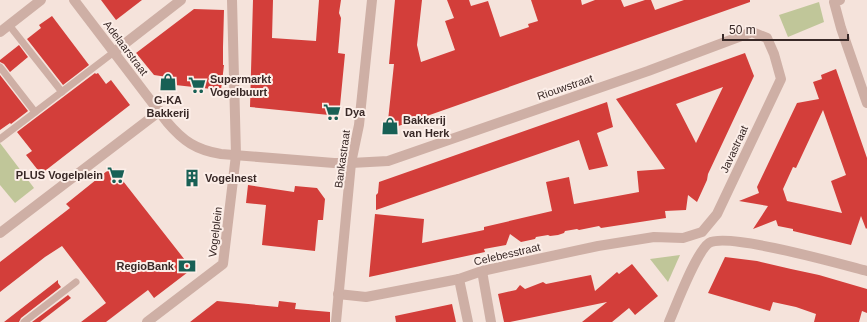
<svg xmlns="http://www.w3.org/2000/svg" width="867" height="322" font-family="Helvetica,sans-serif">
<style>
.green{fill:#c0c699}
.building{fill:#d33e3a;fill-rule:evenodd}
.lines{fill:none;stroke-linecap:round;stroke-linejoin:round}
.service{stroke:#ceafa5;stroke-width:7}
.minor{stroke:#ceafa5;stroke-width:10}
.labels{text-anchor:middle;stroke-width:4;stroke-linejoin:round;paint-order:stroke}
.street-label{font-size:11px;fill:#392927;stroke:#fceee8}
.poi-label{font-size:11px;font-weight:bold;fill:#392927;stroke:#fceee8;text-anchor:start}
</style>
<rect width="100%" height="100%" fill="#f5e3db"/>
<!-- green -->
<g class="green">
<path d="M819,2L824,22L788,37L779,15Z"/>
<path d="M0,143L34,188L15,203L0,185Z"/>
<path d="M680,255L668,282L650,259Z"/>
</g>
<!-- building -->
<g class="building">
<path d="M101,0H142L116,20Z"/>
<path d="M253,0H273L272,38L316,41L319,0H341L339,13L341,18L338,53L345,54L339,116L250,107Z"/>
<path d="M395,0H422L417,45L421,62L455,50L445,21L454,18L447,0H469L471,6L488,1L500,37L529,27L528,24L538,21L531,0H581L582,5L595,0H621L624,7L645,0H651L655,10L684,0H750V2L387,130L394,64H389Z"/>
<path d="M194,9L224,10L223,47V65H224L221,90L166,84L167,77L154,75L136,53Z"/>
<path d="M52,16L89,65L63,85L27,39L41,28L39,25Z"/>
<path d="M19,45L28,57L10,72L4,64L0,62V60Z"/>
<path d="M745,53L754,76L708,174L707,180L697,202L688,195L686,210L665,211L666,218L601,228L599,226L579,230L577,229L565,231L564,233L558,235L550,236L548,235L536,237L535,239L521,242L510,234L506,245L484,249L485,252L369,277L375,214L424,219L422,243L484,230V227L552,211L546,182L569,177L574,204L639,192L637,171L665,169L616,99ZM723,87L696,143L676,104Z"/>
<path d="M836,69L867,158V228L866,229L861,216L851,245L793,231V229L778,226L776,220L753,229L768,206L739,201L759,193L757,187L797,103L819,99L813,82L822,79L821,75ZM823,110L846,175L831,181L842,213L787,201L783,189L793,167L796,168Z"/>
<path d="M95,73L96,74L98,73L106,84L111,80L130,105L41,174L26,155L32,151L17,132Z"/>
<path d="M0,75L28,111L11,124L10,123L0,130Z"/>
<path d="M607,102L613,127L597,133L608,166L589,170L579,140L376,210V195L378,193L379,182Z"/>
<path d="M112,167L192,269L154,298L148,290L106,322H81L106,303L62,246L45,257L0,292V262L70,208L66,204Z"/>
<path d="M248,185L294,192L295,186L317,188L325,199L323,220H318L315,251L262,245L266,205L246,203Z"/>
<path d="M725,257L757,261L791,269L819,275L867,289V313L862,311L859,322H814L816,314L796,307L773,302L770,311L708,293Z"/>
<path d="M632,264L658,296L635,315L629,308L612,322H582L607,302L510,322H504L498,294L516,290L520,285L525,289L543,282L546,284L591,275L595,291L617,272L619,274Z"/>
<path d="M58,280V283L61,287L21,318L19,322H4Z"/>
<path d="M68,295L71,298L40,322H32Z"/>
<path d="M217,301L278,307L279,301L296,303L295,309L330,312V322H190Z"/>
<path d="M452,304L456,322H396L395,316Z"/>
</g>
<g class="lines">
<!-- service -->
<g class="service">
<path d="M9,25L62,92"/>
<path d="M0,67L35,112"/>
<path d="M0,139L114,52"/>
<path d="M24,322L76,282"/>
</g>
<!-- minor -->
<g class="minor">
<path d="M74,0L167,122C183,141 196,150 221,154L334,163H351L388,161L648,71L752,32L767,38L774,54L781,79L717,214L702,232L683,238L654,237L598,246L482,271L459,279L366,297L338,294"/>
<path d="M840,0L834,2L841,28L867,103"/>
<path d="M0,32L41,0"/>
<path d="M114,52L181,0"/>
<path d="M0,233L160,111"/>
<path d="M482,271L491,322"/>
<path d="M459,279L468,322"/>
<path d="M147,322L223,264L236,155L232,0"/>
<path d="M336,322L351,163L359,125L372,0"/>
<path d="M669,322C676,306 696,252 709,243C728,232 840,264 867,271"/>
</g>
</g>
<!-- icons -->
<defs>
<g id="shop-bare" transform="scale(1.38)"><path d="M-5-2.5h2.3a2.7 3.5 0 0 1 5.4 0H5L5.5 6h-11ZM-1.5-2.5h3a1.5 2.3 0 0 0-3 0Z" fill="#186055" stroke="#fceee8" stroke-width="2.5" paint-order="stroke"/></g>
<g id="supermarket-bare" transform="scale(1.38)"><path d="M-6-5.5h2.5l.6 2H6L4.5 2H-2.5L-4.4-4H-6ZM-1.5 3.2a1.3 1.3 0 1 0 .1 0ZM3 3.2a1.3 1.3 0 1 0 .1 0Z" fill="#186055" stroke="#fceee8" stroke-width="2.5" paint-order="stroke"/></g>
<g id="building-bare" transform="scale(1.38)"><path d="M-4-6H4V6H1V3H-1V6H-4ZM-2.5-4.3h1.7v1.8h-1.7ZM.8-4.3h1.7v1.8H.8ZM-2.5-1h1.7V.8h-1.7ZM.8-1h1.7V.8H.8Z" fill="#186055" stroke="#fceee8" stroke-width="2.5" paint-order="stroke"/></g>
<g id="bank-bare" transform="scale(1.38)"><path d="M-6-4H6V4H-6ZM0-2.3a2.3 2.3 0 1 0 0 4.6a2.3 2.3 0 1 0 0-4.6Z" fill="#186055" stroke="#fceee8" stroke-width="2.5" paint-order="stroke"/></g>
</defs>
<g fill-rule="evenodd">
<use href="#shop-bare" x="168" y="82"/>
<use href="#supermarket-bare" x="197" y="85"/>
<use href="#supermarket-bare" x="332" y="112"/>
<use href="#shop-bare" x="390" y="126"/>
<use href="#supermarket-bare" x="116" y="175"/>
<use href="#building-bare" x="192" y="178"/>
<use href="#bank-bare" x="187" y="266"/>
</g>
<g class="labels">
<!-- street labels -->
<g class="street-label">
<text transform="translate(126 48) rotate(53)" y="4">Adelaarstraat</text>
<text transform="translate(565 87) rotate(-19)" y="4">Riouwstraat</text>
<text transform="translate(734 149) rotate(-65)" y="4">Javastraat</text>
<text transform="translate(342 159) rotate(-82)" y="4">Bankastraat</text>
<text transform="translate(215 232) rotate(-83)" y="4">Vogelplein</text>
<text transform="translate(507 254) rotate(-13)" y="4">Celebesstraat</text>
</g>
<!-- poi labels -->
<g class="poi-label">
<text x="210" y="83">Supermarkt<tspan x="210" dy="13">Vogelbuurt</tspan></text>
<text x="168" y="104" text-anchor="middle">G-KA<tspan x="168" dy="13">Bakkerij</tspan></text>
<text x="345" y="116">Dya</text>
<text x="403" y="124">Bakkerij<tspan x="403" dy="13">van Herk</tspan></text>
<text x="103" y="179" text-anchor="end">PLUS Vogelplein</text>
<text x="205" y="182">Vogelnest</text>
<text x="174" y="270" text-anchor="end">RegioBank</text>
</g>
</g>
<!-- scale -->
<path d="M723 34v6h125v-6" fill="none" stroke="#392927" stroke-width="2"/>
<text x="729" y="34" font-size="12" fill="#392927" stroke="#fceee8" stroke-width="3" paint-order="stroke">50 m</text>
</svg>
